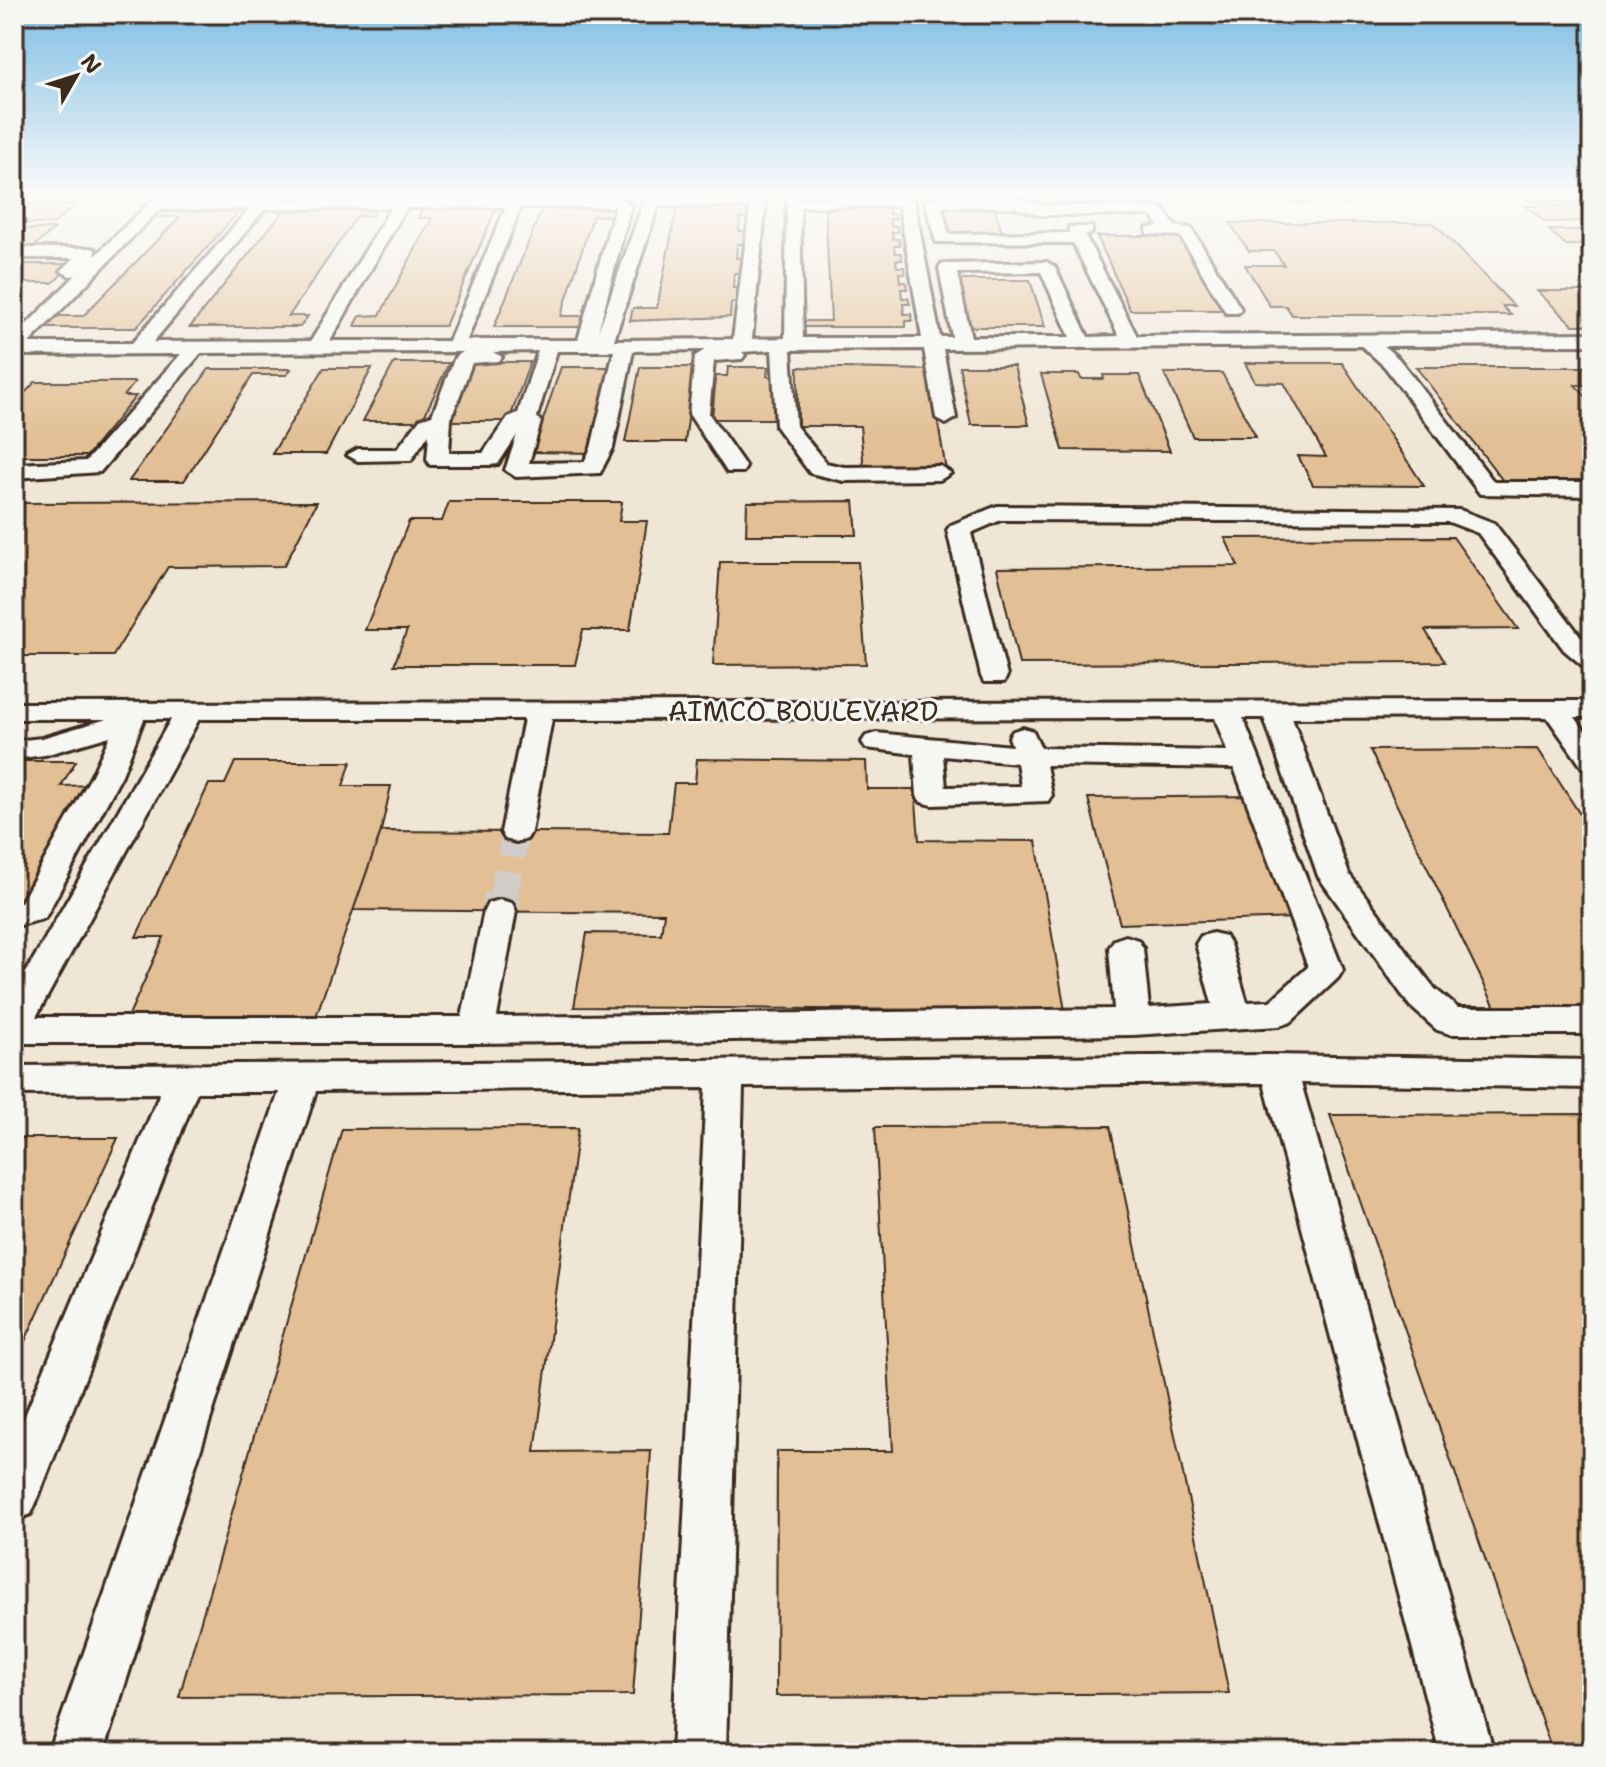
<svg xmlns="http://www.w3.org/2000/svg" width="1606" height="1767" font-family="'Shantell Sans',sans-serif">
<style>
.built{fill:#f0e6d6}
.building{fill:#e2bf94;stroke:#3b2a1e;stroke-width:2}
.lines{fill:none;stroke-linecap:round;stroke-linejoin:round}
.minor-tunnel-far1{stroke:#d1cdc8;stroke-width:28;stroke-dasharray:28 14;stroke-linecap:butt}
.minor-tunnel{stroke:#d1cdc8;stroke-width:37;stroke-dasharray:37 18;stroke-linecap:butt}
.minor-casing{stroke:#3b2a1e;stroke-width:6}
.minor{fill:#f6f6f2;fill-rule:evenodd}
.labels{text-anchor:middle;stroke-width:6;stroke-linejoin:round;paint-order:stroke}
.street-label{font-size:28px;fill:#3b2a1e;stroke:#f6f6f2}
</style>
<rect width="100%" height="100%" fill="#f6f6f2"/>
<filter id="ink" filterUnits="userSpaceOnUse"><feTurbulence type="fractalNoise" baseFrequency=".0125" numOctaves="2"/><feDisplacementMap in="SourceGraphic" scale="16" xChannelSelector="R" yChannelSelector="G"/><feConvolveMatrix kernelMatrix="1 2 1 2 8 2 1 2 1" color-interpolation-filters="sRGB"/></filter>
<g filter="url(#ink)">
<!-- built -->
<rect class="built" x="14" y="194" width="1578" height="1559"/>
<!-- building -->
<g class="building">
<path d="M14,204L76,205L53,224L14,223Z"/>
<path d="M825,204H894L889,206V214H895L896,219H890L891,226H897L898,232H892L893,239H899L900,246H894L895,253H901L902,260H896L897,267H904L905,274L899,273L900,282H906L907,289H901L902,298H908L910,304H903L904,314H911L912,321H906V327H802V321H831Z"/>
<path d="M677,206H749L748,218H740L739,231H746L745,244H737L736,258H744L742,273H734L733,288H741L740,303H731L730,317L630,321L633,308H657Z"/>
<path d="M1525,206H1592V221L1545,222Z"/>
<path d="M944,207H994L1002,233H950Z"/>
<path d="M163,208H242L136,328H44L56,316H83L180,217H154Z"/>
<path d="M285,209H376L371,216H357L289,316H308L300,327H190Z"/>
<path d="M422,209H496L445,326H355L360,316L380,315L432,218H418Z"/>
<path d="M542,209H619L617,216H593L561,316H583L580,327H494Z"/>
<path d="M1230,223H1434L1514,306H1502L1511,315H1292L1286,306H1270L1245,265H1284L1274,251H1249Z"/>
<path d="M14,229H54L30,250H14Z"/>
<path d="M1549,230H1592V245H1566Z"/>
<path d="M1097,236H1179L1222,310H1130Z"/>
<path d="M14,264H72L53,283H14Z"/>
<path d="M958,280H1030L1045,327H968Z"/>
<path d="M1537,291H1592V325H1573Z"/>
<path d="M471,362H530L509,421H446Z"/>
<path d="M394,363H449L422,421H363Z"/>
<path d="M1245,363H1342L1424,486L1313,485L1298,456L1326,457L1284,383L1255,382Z"/>
<path d="M959,366H1014L1029,425H971Z"/>
<path d="M561,367H618L595,453L532,452Z"/>
<path d="M640,367H695L685,442H625Z"/>
<path d="M728,367H768L767,376H776L775,419H712L716,376H727Z"/>
<path d="M798,367L929,370L946,470H864L860,426H798Z"/>
<path d="M1416,367H1592V385H1575L1592,403V486H1507Z"/>
<path d="M324,368H372L326,454H272Z"/>
<path d="M209,369H291L287,375H253L184,481H129Z"/>
<path d="M1164,373H1222L1256,437H1193Z"/>
<path d="M1041,374H1079L1081,379H1104L1103,375H1139L1170,451L1063,450Z"/>
<path d="M35,382H135L124,396H136L87,456H14V396H22Z"/>
<path d="M854,501L857,535H746L747,502Z"/>
<path d="M317,502L284,566L168,567L113,656H14V503Z"/>
<path d="M449,502H622L619,521H647L630,630H583L575,665H394L407,630H365L409,521H442Z"/>
<path d="M1453,537L1518,629L1425,630L1445,662L1019,664L997,568L1238,566L1225,538Z"/>
<path d="M720,562H858L866,664L713,665Z"/>
<path d="M1538,749L1592,833V1009H1496L1370,750Z"/>
<path d="M697,759L866,761L867,789H915L919,840L1036,841L1065,1011L574,1007L587,933L661,934L664,913L353,910L381,831L668,833L674,783H695Z"/>
<path d="M14,761H76L61,786L96,785L28,910H14Z"/>
<path d="M235,762H351L343,786H391L381,831L313,1025L124,1026L164,937H136L209,784H225Z"/>
<path d="M1256,796L1295,918L1120,924L1088,798Z"/>
<path d="M1592,1114V1753H1553L1330,1115Z"/>
<path d="M1110,1126L1229,1693L776,1696L777,1451H893L875,1127Z"/>
<path d="M578,1128L535,1452L651,1451L633,1695L179,1697L342,1129Z"/>
<path d="M14,1138H118L14,1365Z"/>
</g>
<g class="lines">
<!-- minor-tunnel-far1 -->
<path class="minor-tunnel-far1" d="M503,898L516,832"/>
<!-- minor-tunnel -->
<path class="minor-tunnel" d="M500,911L503,896"/>
<!-- minor casing -->
<g class="minor-casing">
<g id="minor">
<path d="M1273,194H1354L1358,198L1350,203L1280,199Z"/>
<path d="M1525,194H1592V201L1532,199Z"/>
<path d="M652,196L763,199L766,202L752,339L785,338L787,199L906,196L914,201L940,337H952L939,268L941,264L1047,262L1055,267L1088,337L1119,336L1073,243L936,242L925,202L933,197H1014L1040,205L1162,207L1175,226L1191,228L1241,309L1238,313H1226L1180,236L1147,234V228L1159,226L1152,215H1039L1013,207H942L949,234L1069,233V227H1092V233L1085,235L1137,336L1592,333V345L1384,346L1399,359L1494,482H1592V496L1480,494L1385,367L1362,346L943,349L956,418L946,424L936,418L924,349L791,350L796,426L826,463L844,467L940,466L951,473L940,480L844,481L810,473L776,427L772,350L742,352L745,355L742,359L714,361L709,414L746,467L743,472H727L689,414L695,356L705,350L633,351L613,448L600,473L516,477L505,470L517,435L498,464L490,465H430L427,460L429,434L411,460L358,461L347,455L358,449H397L420,419L432,415L455,357L463,352L201,353L100,472L14,478V464L86,461L181,354L14,355V337L93,258L76,275L70,276L61,271L74,258H14V248H89L95,249V256L150,202L155,200L618,197L631,205L598,332L644,201ZM658,206L750,207L733,339L614,340ZM899,206L922,338H803L800,207ZM506,207L449,341H330L406,208ZM521,207H615L578,340H467ZM391,208L311,341L153,342L265,209ZM249,209L132,343H29L159,210ZM1041,272L1070,337H971L957,273ZM538,351L518,413L508,417L483,453H449L451,419L472,363L499,361L502,357L493,352ZM557,351H614L591,448L584,462L529,463L541,422L537,417Z"/>
<path d="M997,506L1460,510L1494,523L1582,638L1592,647V668L1583,666L1564,650L1478,533L1449,522L1001,520L971,533L1007,676L1004,682H984L981,676L947,530L951,525Z"/>
<path d="M1592,701V717H1575L1592,741V770L1582,767L1547,717L1292,718L1349,874L1434,988L1458,1008H1592V1034H1450L1437,1030L1410,1006L1318,876L1264,718H1243L1343,970L1338,978L1291,1022L1279,1026L1133,1035L477,1043H14V993L171,719H144L122,775L45,918L14,927V905L21,902L92,775L110,736L45,755L14,759V741L42,738L107,719H14V703ZM1215,718L1227,751L1041,748L1033,731L1023,728L1013,731L1009,737L1012,746L876,733L866,736L862,742L866,748L914,754L917,796L921,802L932,805L1048,801L1052,795L1046,765L1234,768L1308,967L1270,1001L1247,1002L1230,944L1225,936L1213,933L1201,936L1196,944L1212,1004L1149,1008L1143,948L1138,940L1126,936L1114,940L1109,948L1114,1009L497,1017L516,911L512,903L500,900L488,903L484,911L462,1017H36L199,719H524L501,832L505,839L516,842L527,839L531,832L552,719ZM943,756L1017,763L1021,786L946,787Z"/>
<path d="M1269,1055L1592,1060V1088L1301,1083L1494,1753H1440L1264,1083L743,1087L726,1753H672L706,1088L316,1091L103,1753H49L279,1092H197L38,1498L31,1514L14,1521V1442L160,1093L14,1094V1066Z"/>
</g>
</g>
<!-- minor -->
<use href="#minor" class="minor"/>
</g>
</g>
<!-- sky -->
<linearGradient id="sky" x2="0" y2="1"><stop stop-color="#7dbde4"/><stop offset="0.44" stop-color="#fbfbf9"/><stop offset="1" stop-color="#fbfbf9" stop-opacity="0"/></linearGradient>
<rect width="1606" height="442" fill="url(#sky)"/>
<g class="labels">
<!-- street labels -->
<g class="street-label">
<text x="803" y="721">AIMCO BOULEVARD</text>
</g>
</g>
<!-- margin -->
<rect width="1606" height="1767" fill="none" stroke="#f6f6f2" stroke-width="48"/>
<rect x="24" y="24" width="1558" height="1719" fill="none" stroke="#3b2a1e" stroke-width="3" filter="url(#ink)"/>
<!-- north arrow -->
<g transform="translate(76 76) rotate(51)" stroke="#f6f6f2" stroke-width="6" paint-order="stroke">
<path d="M0-6L14 30L0 20L-14 30Z" fill="#3b2a1e"/>
<text y="-12" font-size="22" font-weight="bold" text-anchor="middle" fill="#3b2a1e">N</text>
</g>
</svg>
